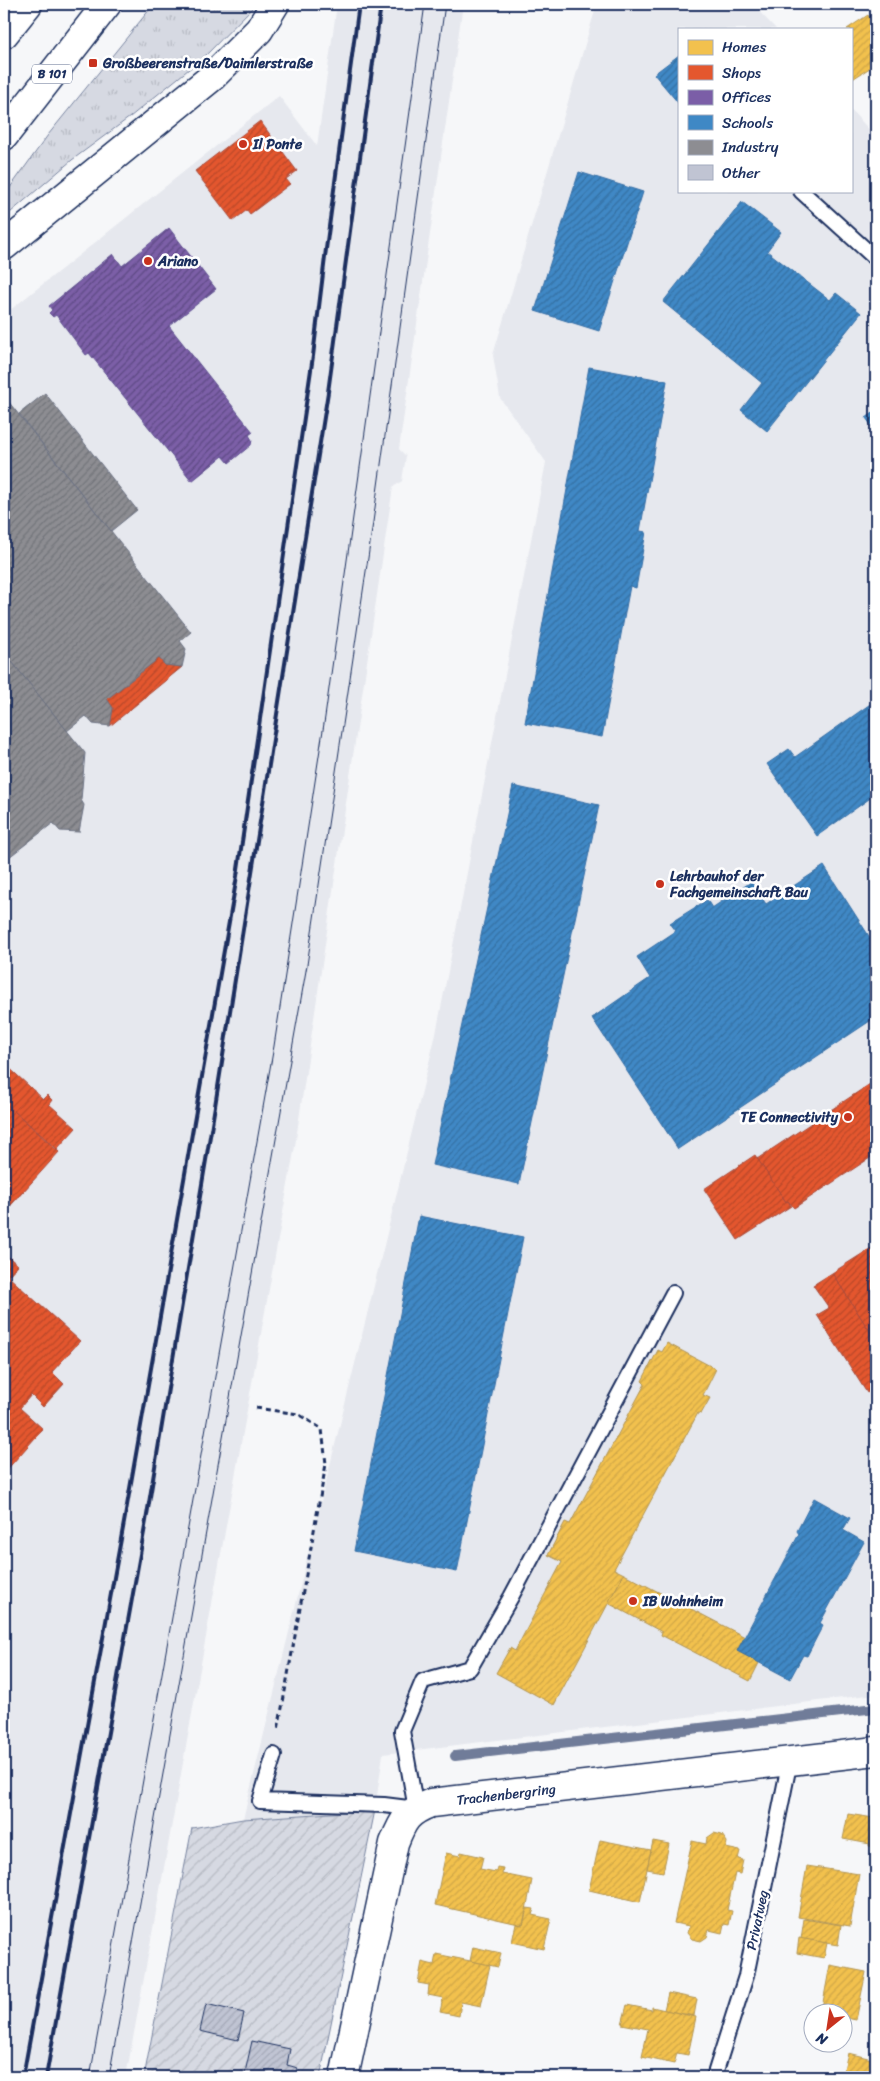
<svg xmlns="http://www.w3.org/2000/svg" width="880" height="2081" font-family="Sriracha,sans-serif">
<style>
.built{fill:#e6e8ee}
.grass{fill:url(#grass-tufts);stroke:#7884a0}
.garden{fill:url(#garden-furrows);stroke:#7884a0}
.homes{fill:url(#homes-hatch);stroke:#b29553}
.shops{fill:url(#shops-hatch);stroke:#a84b3c}
.offices{fill:url(#offices-hatch);stroke:#5e5091}
.schools{fill:url(#schools-hatch);stroke:#346da6}
.industry{fill:url(#industry-hatch);stroke:#6b7182}
.lines{fill:none;stroke-linecap:round;stroke-linejoin:round}
.stream{stroke:#707c99;stroke-width:10}
.building{fill:url(#building-hatch);stroke:#1b2f5e}
.service-casing{stroke:#1b2f5e;stroke-width:18}
.minor-casing{stroke:#1b2f5e;stroke-width:31}
.tertiary-casing{stroke:#1b2f5e;stroke-width:31}
.primary-casing{stroke:#1b2f5e;stroke-width:31}
.path{stroke:#1b2f5e;stroke-width:3;stroke-dasharray:5 4;stroke-linecap:butt}
.service{stroke:#fff;stroke-width:14}
.minor{stroke:#fff;stroke-width:28}
.tertiary{stroke:#fff;stroke-width:28}
.primary{stroke:#fff;stroke-width:28}
.tram{stroke:#1b2f5e;stroke-width:1}
.rail{stroke:#1b2f5e;stroke-width:4}
.poi-dot{fill:#c8321e;stroke:#fff;stroke-width:2}
.labels{text-anchor:middle;stroke-width:5;stroke-linejoin:round;paint-order:stroke}
.shield{fill:#fff;stroke:#5f6d8e;stroke-width:1}
.shield-label{font-size:12px;font-weight:bold;fill:#1b2f5e}
.poi-label{font-size:14px;font-weight:bold;fill:#1b2f5e;stroke:#fff;text-anchor:start}
.street-label{font-size:14px;fill:#1b2f5e;stroke:#fff}
</style>
<defs>
<pattern id="grass-tufts" width="24" height="20" patternUnits="userSpaceOnUse" patternTransform="scale(1.25)"><rect width="24" height="20" fill="#d6d9e2"/><path d="M3 7l-1-3M5 7V3M7 7l1-3M15 17l-1-3M17 17v-4M19 17l1-3" fill="none" stroke="#b7bbc4"/></pattern>
<pattern id="garden-furrows" width="10" height="10" patternUnits="userSpaceOnUse" patternTransform="scale(1.25)"><rect width="10" height="10" fill="#d6d9e2"/><path d="M-1 1l2-2M0 10L10 0M9 11l2-2" fill="none" stroke="#b7bbc4"/></pattern>
<pattern id="homes-hatch" width="6" height="6" patternUnits="userSpaceOnUse" patternTransform="scale(1.25)"><rect width="6" height="6" fill="#f2c14e"/><path d="M-1 1l2-2M0 6l6-6M5 7l2-2" fill="none" stroke="#cfa646"/></pattern>
<pattern id="shops-hatch" width="6" height="6" patternUnits="userSpaceOnUse" patternTransform="scale(1.25)"><rect width="6" height="6" fill="#e4572e"/><path d="M-1 1l2-2M0 6l6-6M5 7l2-2" fill="none" stroke="#b8482a"/></pattern>
<pattern id="offices-hatch" width="6" height="6" patternUnits="userSpaceOnUse" patternTransform="scale(1.25)"><rect width="6" height="6" fill="#7b5ea7"/><path d="M-1 1l2-2M0 6l6-6M5 7l2-2" fill="none" stroke="#5e4a84"/></pattern>
<pattern id="schools-hatch" width="6" height="6" patternUnits="userSpaceOnUse" patternTransform="scale(1.25)"><rect width="6" height="6" fill="#3f88c5"/><path d="M-1 1l2-2M0 6l6-6M5 7l2-2" fill="none" stroke="#3470a3"/></pattern>
<pattern id="industry-hatch" width="6" height="6" patternUnits="userSpaceOnUse" patternTransform="scale(1.25)"><rect width="6" height="6" fill="#8d8d92"/><path d="M-1 1l2-2M0 6l6-6M5 7l2-2" fill="none" stroke="#72747a"/></pattern>
<pattern id="building-hatch" width="6" height="6" patternUnits="userSpaceOnUse" patternTransform="scale(1.25)"><rect width="6" height="6" fill="#c0c4d3"/><path d="M-1 1l2-2M0 6l6-6M5 7l2-2" fill="none" stroke="#a4a9b8"/></pattern>
</defs>
<rect width="100%" height="100%" fill="#f6f7f9"/>
<filter id="ink" filterUnits="userSpaceOnUse"><feTurbulence type="fractalNoise" baseFrequency=".02" numOctaves="2"/><feDisplacementMap in="SourceGraphic" scale="10" xChannelSelector="R" yChannelSelector="G"/><feConvolveMatrix kernelMatrix="1 2 1 2 8 2 1 2 1" color-interpolation-filters="sRGB"/></filter>
<g filter="url(#ink)">
<!-- built -->
<g class="built">
<path d="M337,4H463L399,449L406,456L402,481L393,487L295,1146L126,2077H4V315L279,96L317,146Z"/>
<path d="M597,4H752L776,29H679V191H851V110L876,137V1694L383,1754L375,1810L243,1819L436,1034L546,462L500,398L493,355Z"/>
</g>
<!-- grass -->
<path class="grass" d="M154,4H256L205,56L130,117L72,160L4,218V196L48,135Z"/>
<!-- garden -->
<path class="garden" d="M375,1810L320,2077H144L192,1828L243,1819Z"/>
<!-- homes -->
<g class="homes">
<path d="M868,15L876,28V64L851,80V29H847Z"/>
<path d="M667,1343L716,1369L703,1395L710,1398L701,1414L698,1413L614,1569L624,1574L554,1705L496,1673L510,1648L515,1651L562,1562L548,1555L565,1522L570,1524L645,1384L642,1381L658,1350L662,1352Z"/>
<path d="M624,1574L745,1637L737,1651L759,1663L750,1681L661,1635L662,1632L608,1603Z"/>
<path d="M848,1814L874,1818L870,1844L843,1839Z"/>
<path d="M874,1816L876,1817V1847L869,1846Z"/>
<path d="M714,1833L722,1835L727,1842L726,1848L740,1851L738,1859L743,1860L740,1874L735,1873L727,1910L732,1911L729,1925L724,1924L722,1933L709,1930L707,1937L701,1941L692,1939L687,1933L689,1926L674,1923L692,1841L706,1844L707,1838Z"/>
<path d="M600,1840L651,1850L640,1902L589,1890Z"/>
<path d="M653,1841L669,1844L663,1872L647,1869Z"/>
<path d="M461,1852L483,1857L480,1869L496,1872L497,1867L503,1868L502,1874L532,1880L523,1925L435,1905L446,1853L460,1856Z"/>
<path d="M807,1866L859,1874L850,1926L798,1917Z"/>
<path d="M527,1908L534,1909L532,1915L551,1919L544,1949L512,1942L516,1924L523,1925Z"/>
<path d="M804,1919L841,1925L838,1945L801,1939Z"/>
<path d="M799,1938L827,1943L824,1958L797,1953Z"/>
<path d="M473,1947L501,1953L498,1967L470,1961Z"/>
<path d="M436,1954L490,1965L481,2006L461,2002L459,2016L440,2012L443,1998L428,1995L429,1985L418,1983L422,1962L434,1965Z"/>
<path d="M830,1965L866,1972L856,2020L842,2017V2014L821,2013Z"/>
<path d="M668,1993L697,1999L694,2016L664,2010Z"/>
<path d="M627,2005L652,2010V2007L696,2017L688,2055L677,2053L674,2064L642,2057L648,2029L622,2024Z"/>
<path d="M848,2053L876,2060V2077H842Z"/>
<path d="M399,2072L424,2077H397Z"/>
</g>
<!-- shops -->
<g class="shops">
<path d="M260,121L297,171L286,179L290,184L250,214L247,210L233,221L195,171Z"/>
<path d="M159,658L165,665L182,667L110,726L113,708L107,699Z"/>
<path d="M4,1063L43,1099L47,1095L52,1100L49,1104L76,1128L57,1149L4,1102Z"/>
<path d="M876,1080V1154L794,1208L788,1201L786,1202L757,1159Z"/>
<path d="M4,1102L59,1152L4,1213Z"/>
<path d="M755,1155L786,1202L788,1201L791,1206L738,1240L704,1189Z"/>
<path d="M876,1245V1341L832,1273Z"/>
<path d="M4,1253L18,1265L8,1276L80,1341L52,1372L64,1384L43,1407L31,1395L20,1408L43,1429L4,1473Z"/>
<path d="M832,1273L876,1341V1387L867,1393L817,1315L829,1308L813,1285Z"/>
</g>
<!-- offices -->
<path class="offices" d="M169,228L216,289L169,326L253,432L249,435L252,440L251,445L229,463L223,456L192,481L89,353L86,355L56,315L53,317L49,313L52,310L49,306L113,254L122,266Z"/>
<!-- schools -->
<g class="schools">
<path d="M679,55V104L654,74Z"/>
<path d="M579,172L643,192L599,331L535,311Z"/>
<path d="M742,202L781,232L767,251L830,300L836,293L861,313L767,431L741,410L762,383L663,302Z"/>
<path d="M589,367L667,381L640,531L646,532L636,588L630,586L602,737L525,723Z"/>
<path d="M876,411V432L866,418Z"/>
<path d="M876,700V794L817,836L767,764L789,749L795,757Z"/>
<path d="M513,786L599,805L519,1184L432,1165Z"/>
<path d="M824,866L876,947V1017L678,1149L592,1018L650,978L637,957L676,931L670,923L707,900L712,908L751,882L766,904Z"/>
<path d="M419,1216L523,1237L457,1572L354,1551Z"/>
<path d="M814,1498L850,1518L843,1530L864,1542L820,1623L823,1625L807,1656L803,1655L790,1679L737,1651L799,1534L797,1531Z"/>
</g>
<!-- industry -->
<g class="industry">
<path d="M45,393L137,510L111,531L19,414Z"/>
<path d="M4,396L191,632L180,641L186,649L182,667L165,665L159,658L107,699L113,708L110,726L93,724L86,716L67,731L4,652Z"/>
<path d="M4,652L85,753L81,800L84,805L79,832L60,831L53,823L4,861Z"/>
</g>
<g class="lines">
<!-- stream -->
<path class="stream" d="M455,1756L876,1708"/>
</g>
<!-- building -->
<g class="building">
<path d="M206,2004L244,2013L238,2040L200,2031Z"/>
<path d="M252,2041L290,2049L287,2065L298,2068L296,2077H244Z"/>
</g>
<g class="lines">
<!-- service casing -->
<g class="service-casing">
<g id="service">
<path d="M801,191L876,259"/>
<path d="M274,1755L260,1801L384,1805L416,1809L402,1731L423,1681L470,1668L511,1597L673,1293"/>
<path d="M714,2077L746,1976L790,1760"/>
</g>
</g>
<!-- minor casing -->
<g class="minor-casing">
<g id="minor">
<path id="s1" d="M344,2077L394,1843C403,1820 407,1812 431,1803L876,1751"/>
</g>
</g>
<!-- tertiary casing -->
<g class="tertiary-casing">
<path id="tertiary" d="M4,246L211,78L259,30L275,4"/>
</g>
<!-- primary casing -->
<g class="primary-casing">
<g id="primary">
<path d="M4,34L28,4"/>
<path d="M4,136L107,4"/>
</g>
</g>
<!-- path -->
<path class="path" d="M256,1408L298,1414L322,1429L326,1464L278,1730"/>
<!-- service -->
<use href="#service" class="service"/>
<!-- minor -->
<use href="#minor" class="minor"/>
<!-- tertiary -->
<use href="#tertiary" class="tertiary"/>
<!-- primary -->
<use href="#primary" class="primary"/>
<!-- tram -->
<g class="tram">
<path d="M90,2077L274,1046L325,717L425,4"/>
<path d="M109,2077L307,965L368,558L445,4"/>
</g>
<!-- rail -->
<g class="rail">
<path d="M23,2077L125,1517L237,876L313,356L326,249L359,4"/>
<path d="M46,2077L146,1521L215,1106L328,392L381,4"/>
</g>
</g>
</g>
<!-- markers -->
<g class="poi-dot">
<rect x="88" y="58" width="10" height="10" rx="2.5"/>
<circle cx="243" cy="144" r="5"/>
<circle cx="148" cy="261" r="5"/>
<circle cx="660" cy="884" r="5"/>
<circle cx="848" cy="1117" r="5"/>
<circle cx="633" cy="1601" r="5"/>
</g>
<g class="labels">
<!-- shield labels -->
<rect class="shield" x="32" y="64.5" width="40" height="19" rx="4"/>
<g class="shield-label">
<text x="52" y="78">B 101</text>
</g>
<!-- poi labels -->
<g class="poi-label">
<text x="103" y="68">Großbeerenstraße/Daimlerstraße</text>
<text x="253" y="149">Il Ponte</text>
<text x="158" y="266">Ariano</text>
<text x="670" y="881">Lehrbauhof der<tspan x="670" dy="16">Fachgemeinschaft Bau</tspan></text>
<text x="838" y="1122" text-anchor="end">TE Connectivity</text>
<text x="643" y="1606">IB Wohnheim</text>
</g>
<!-- street labels -->
<g class="street-label">
<text dy="5" stroke="none"><textPath href="#s1" startOffset="372">Trachenbergring</textPath></text>
<text transform="translate(757 1920) rotate(-78)" y="5">Privatweg</text>
</g>
</g>
<!-- margin -->
<rect width="880" height="2081" fill="none" stroke="#fff" stroke-width="20"/>
<rect x="10" y="10" width="860" height="2061" fill="none" stroke="#1b2f5e" stroke-width="2" filter="url(#ink)"/>
<!-- legend -->
<rect x="678" y="28" width="175" height="165" fill="#ffffff" stroke="#a4acbf"/>
<rect x="688" y="40" width="25" height="15" fill="#f2c14e" stroke="#a4acbf"/>
<text x="722" y="52" font-size="15" fill="#1b2f5e">Homes</text>
<rect x="688" y="65" width="25" height="15" fill="#e4572e" stroke="#a4acbf"/>
<text x="722" y="78" font-size="15" fill="#1b2f5e">Shops</text>
<rect x="688" y="90" width="25" height="15" fill="#7b5ea7" stroke="#a4acbf"/>
<text x="722" y="102" font-size="15" fill="#1b2f5e">Offices</text>
<rect x="688" y="115" width="25" height="15" fill="#3f88c5" stroke="#a4acbf"/>
<text x="722" y="128" font-size="15" fill="#1b2f5e">Schools</text>
<rect x="688" y="140" width="25" height="15" fill="#8d8d92" stroke="#a4acbf"/>
<text x="722" y="152" font-size="15" fill="#1b2f5e">Industry</text>
<rect x="688" y="165" width="25" height="15" fill="#c0c4d3" stroke="#a4acbf"/>
<text x="722" y="178" font-size="15" fill="#1b2f5e">Other</text>
<!-- north arrow -->
<g transform="translate(828 2028) rotate(210)"><circle r="24" fill="#ffffff" stroke="#a4acbf"/>
<path d="M0-4L9 19L0 12L-9 19Z" fill="#c8321e"/>
<text y="-8" font-size="14" font-weight="bold" text-anchor="middle" fill="#1b2f5e">N</text>
</g>
</svg>
